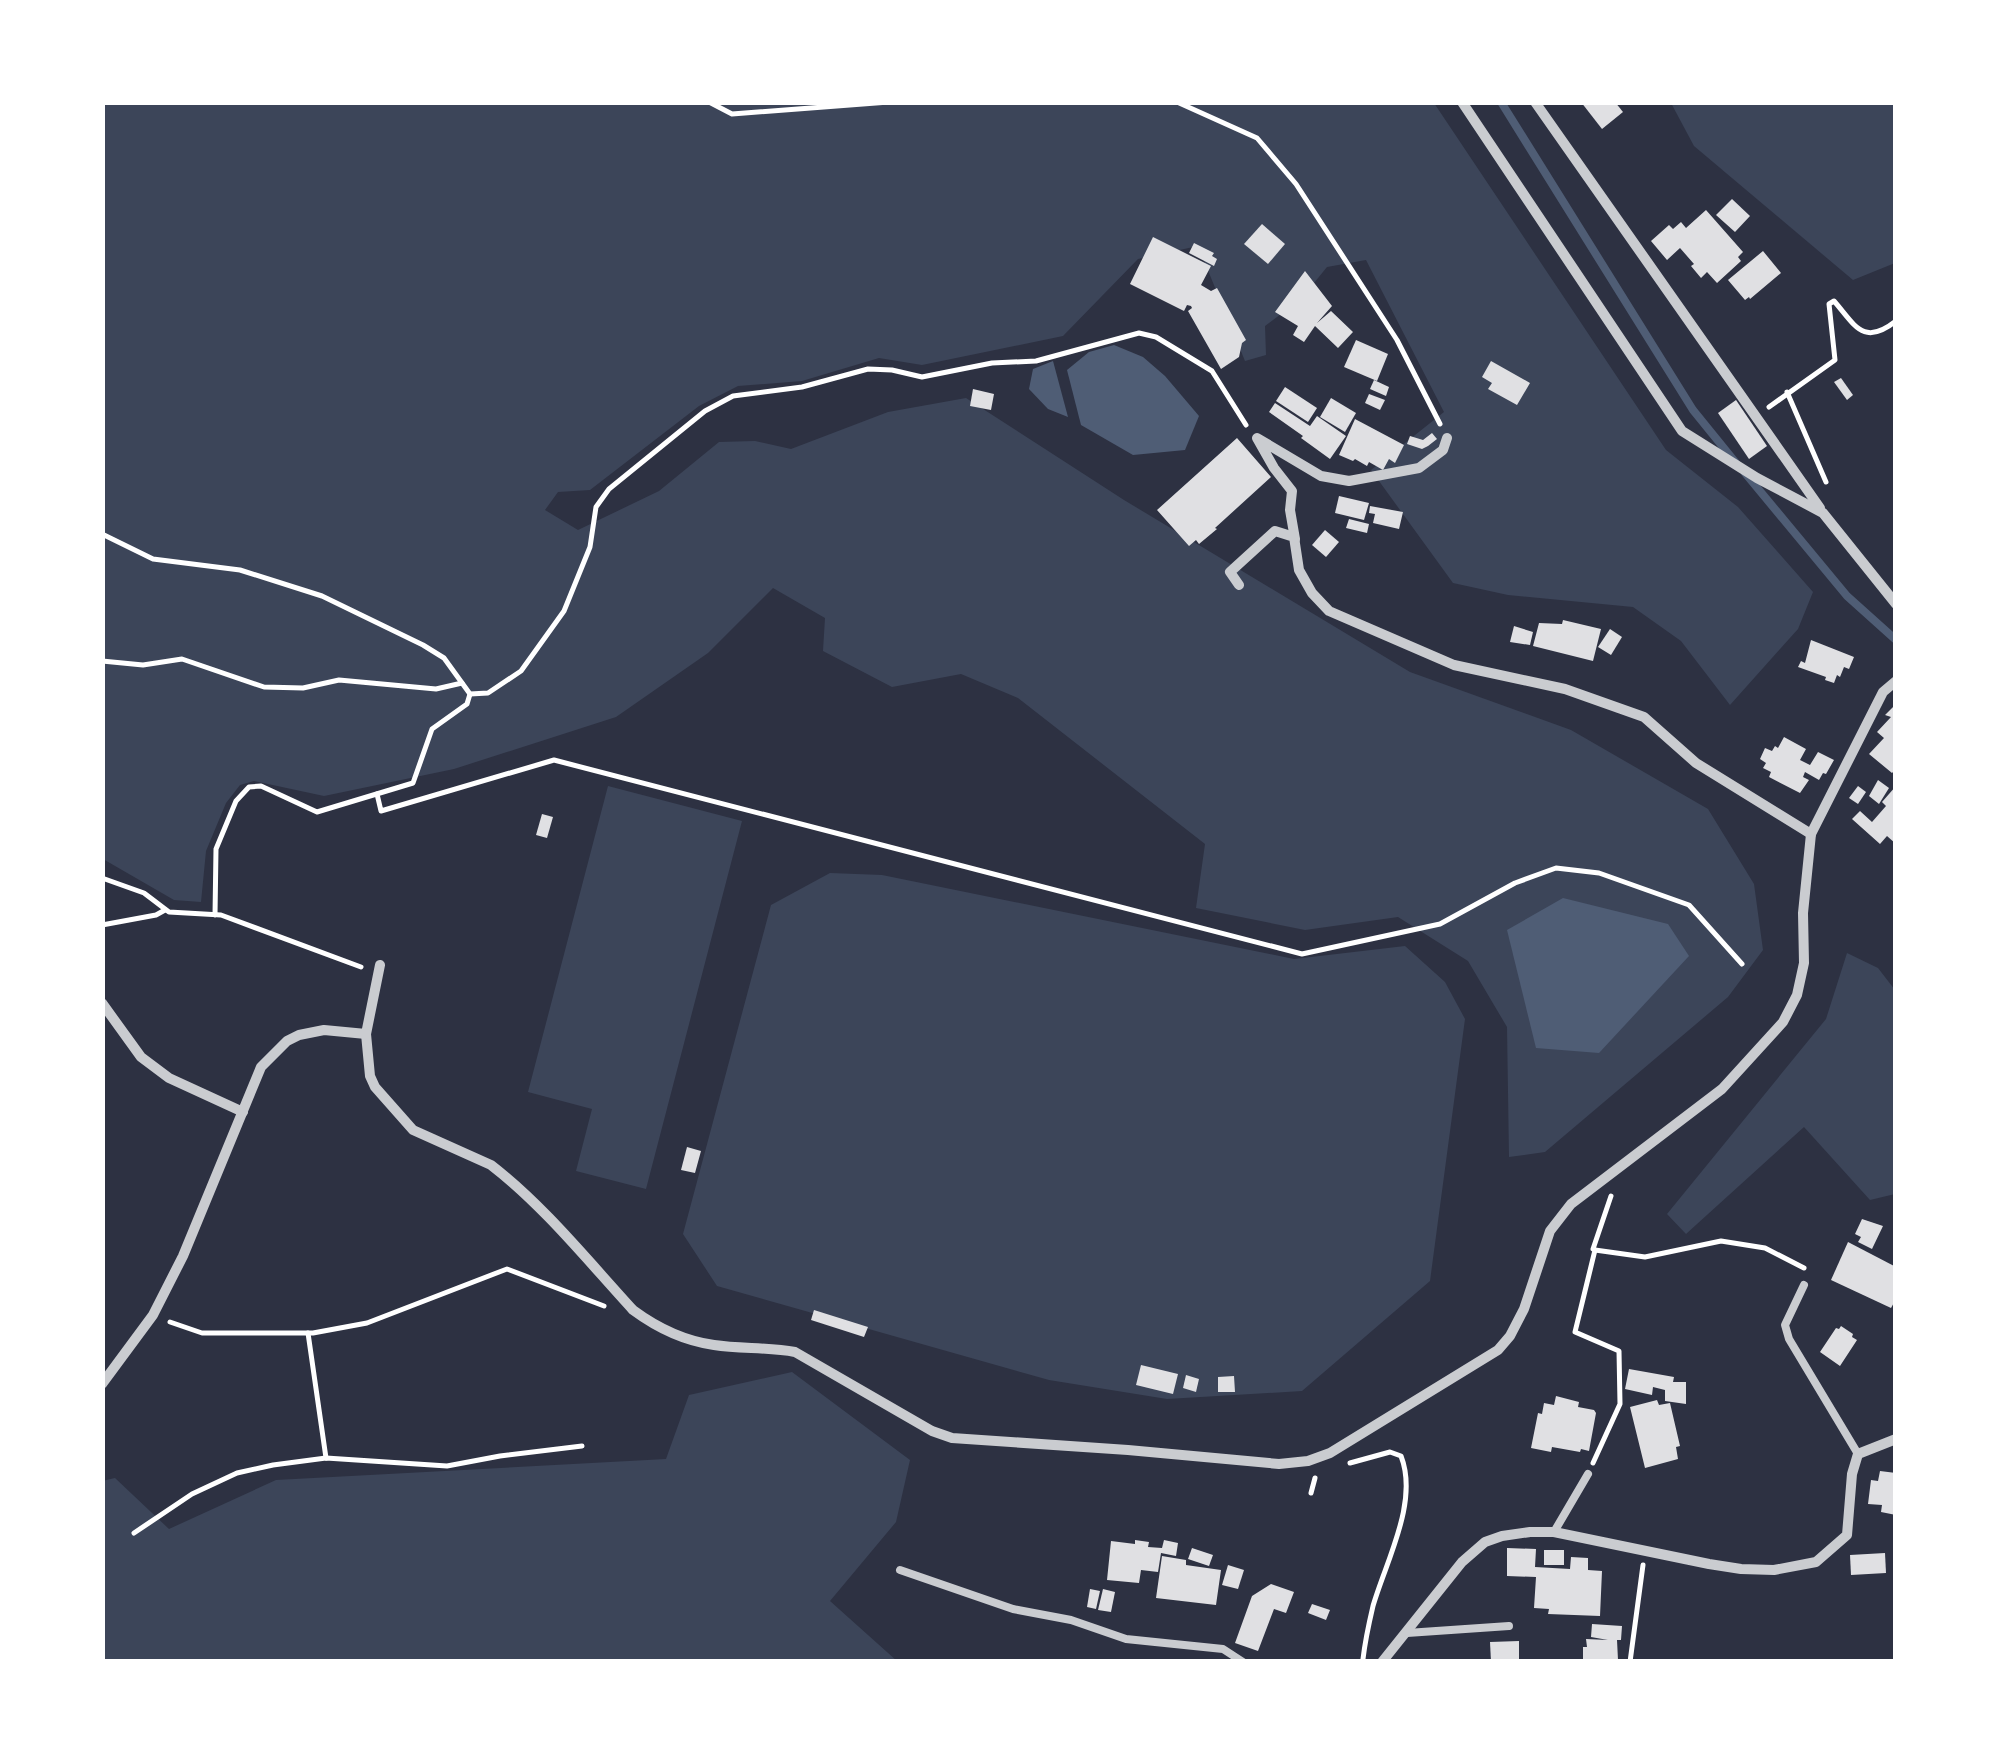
<svg xmlns="http://www.w3.org/2000/svg" width="1998" height="1764" font-family="Quicksand,sans-serif">
<style>
.green{fill:#3c4559}
.water{fill:#4f5d75}
.lines{fill:none;stroke-linecap:round;stroke-linejoin:round}
.stream{stroke:#4f5d75;stroke-width:8}
.building{fill:#e0e0e3}
.path{stroke:#fff;stroke-width:5}
.service{stroke:#caccd0;stroke-width:8}
.minor{stroke:#caccd0;stroke-width:10}
</style>
<rect width="100%" height="100%" fill="#2d3142"/>
<!-- green -->
<g class="green">
<path d="M103,103H1434L1666,450L1738,507L1813,592L1798,629L1730,705L1681,641L1633,607L1508,595L1453,583L1371,470L1444,412L1366,260L1327,267L1301,299L1265,326L1266,355L1245,361L1198,246L1138,259L1063,336L922,365L879,358L802,381L738,386L699,406L590,490L558,492L545,510L578,530L659,491L719,442L755,441L791,449L888,412L966,398L1124,500L1410,672L1571,730L1708,809L1754,884L1763,950L1728,997L1545,1152L1509,1157L1507,1027L1468,961L1398,917L1305,930L1196,908L1205,844L1018,698L961,674L892,687L823,651L825,618L773,588L708,653L616,717L454,769L324,796L254,781L240,785L226,803L206,851L201,902L174,900L103,859Z"/>
<path d="M1671,103H1895V263L1853,280L1694,146Z"/>
<path d="M608,786L742,821L646,1189L576,1171L592,1109L528,1092Z"/>
<path d="M830,873L882,875L1294,959L1405,946L1445,982L1465,1019L1430,1281L1302,1391L1167,1399L1049,1380L717,1286L683,1234L771,905Z"/>
<path d="M1847,953L1878,968L1895,990V1194L1870,1200L1804,1127L1686,1234L1667,1214L1826,1019Z"/>
<path d="M792,1372L910,1460L896,1522L830,1601L897,1661H103L102,1481L115,1478L169,1529L276,1480L666,1459L689,1395Z"/>
</g>
<!-- water -->
<g class="water">
<path d="M1114,345L1143,357L1165,376L1199,416L1185,450L1133,455L1081,425L1067,370L1089,352Z"/>
<path d="M1053,361L1068,417L1048,409L1029,389L1033,369Z"/>
<path d="M1563,898L1668,924L1689,956L1599,1053L1536,1048L1507,930Z"/>
</g>
<g class="lines">
<!-- stream -->
<g class="stream">
<path d="M1501,102L1693,410L1736,463"/>
<path d="M1745,473L1847,596L1896,640"/>
</g>
</g>
<!-- building -->
<g class="building">
<path d="M1581,102H1615L1623,112L1602,129Z"/>
<path d="M1732,199L1750,216L1735,232L1716,215Z"/>
<path d="M1706,210L1743,252L1738,257L1741,261L1717,283L1707,272L1701,278L1691,266L1694,264L1680,248L1667,260L1651,241L1669,225L1673,229L1681,222L1686,228Z"/>
<path d="M1262,224L1285,244L1268,264L1244,244Z"/>
<path d="M1153,237L1211,266L1201,285L1211,291L1217,288L1246,340L1242,343L1239,357L1221,369L1188,311L1192,308L1191,306L1187,305L1184,311L1130,284Z"/>
<path d="M1194,243L1214,253L1212,256L1217,259L1214,266L1189,253Z"/>
<path d="M1763,251L1781,273L1750,299L1749,297L1745,300L1728,280Z"/>
<path d="M1305,271L1332,306L1317,323L1331,311L1353,332L1338,348L1315,326L1304,342L1293,335L1298,326L1275,312Z"/>
<path d="M1356,340L1388,354L1377,381L1344,367Z"/>
<path d="M1491,361L1530,383L1517,405L1488,389L1492,383L1482,377Z"/>
<path d="M1841,378L1853,395L1847,400L1834,382Z"/>
<path d="M1374,380L1389,387L1386,396L1370,389Z"/>
<path d="M1285,387L1317,408L1308,422L1276,401Z"/>
<path d="M973,389L994,394L991,410L970,406Z"/>
<path d="M1369,394L1385,400L1380,410L1365,403Z"/>
<path d="M1331,398L1356,413L1345,432L1320,417Z"/>
<path d="M1736,400L1767,446L1749,459L1718,413Z"/>
<path d="M1275,403L1310,426L1317,416L1346,436L1330,459L1301,438L1303,436L1269,412Z"/>
<path d="M1355,419L1404,445L1395,463L1389,459L1383,470L1369,462L1367,466L1355,459L1353,461L1339,455Z"/>
<path d="M1432,433L1437,439L1428,446L1422,449L1407,444L1410,436L1423,440Z"/>
<path d="M1237,438L1271,477L1215,528L1217,529L1199,544L1196,540L1189,546L1157,510Z"/>
<path d="M1339,496L1369,503L1364,520L1335,513Z"/>
<path d="M1370,506L1403,512L1399,529L1373,523L1375,514L1369,513Z"/>
<path d="M1349,519L1369,524L1367,533L1346,528Z"/>
<path d="M1325,530L1339,542L1326,557L1312,545Z"/>
<path d="M1563,620L1601,629L1593,661L1533,646L1539,623L1562,624Z"/>
<path d="M1514,626L1533,632L1530,645L1510,642Z"/>
<path d="M1610,629L1622,637L1611,655L1598,647Z"/>
<path d="M1811,640L1854,657L1849,669L1844,667L1840,677L1837,675L1834,683L1825,680L1826,677L1798,667L1801,661L1805,663Z"/>
<path d="M1896,704V769L1892,773L1869,754L1884,738L1877,732L1891,717L1885,715Z"/>
<path d="M1784,737L1806,749L1800,760L1810,765L1818,752L1834,760L1826,774L1823,773L1819,780L1805,772L1803,777L1809,780L1800,793L1769,777L1771,772L1763,768L1766,763L1760,759L1765,748L1772,751L1775,746L1778,748Z"/>
<path d="M1878,780L1889,788L1879,804L1869,796Z"/>
<path d="M1858,786L1866,792L1858,804L1849,798Z"/>
<path d="M1896,786V844L1887,836L1880,844L1852,819L1860,811L1872,822L1886,806L1882,802Z"/>
<path d="M542,814L553,817L547,838L536,835Z"/>
<path d="M687,1147L701,1151L695,1173L681,1170Z"/>
<path d="M1862,1219L1883,1226L1872,1249L1858,1242L1861,1237L1855,1234Z"/>
<path d="M1848,1242L1896,1267V1299L1891,1308L1831,1280Z"/>
<path d="M814,1310L868,1327L864,1337L811,1320Z"/>
<path d="M1841,1326L1853,1334L1852,1337L1857,1340L1840,1366L1820,1352L1836,1328L1839,1329Z"/>
<path d="M1141,1365L1178,1374L1173,1394L1136,1385Z"/>
<path d="M1629,1369L1674,1377L1673,1382H1686V1404L1665,1401V1390L1653,1387L1652,1395L1625,1389Z"/>
<path d="M1186,1375L1199,1379L1196,1392L1183,1388Z"/>
<path d="M1234,1376L1235,1392H1218V1377Z"/>
<path d="M1556,1396L1579,1402L1578,1407L1594,1410L1596,1413L1589,1451L1581,1449L1580,1452L1552,1447L1551,1452L1531,1448L1538,1413L1542,1414L1544,1403L1554,1405Z"/>
<path d="M1657,1400L1659,1405L1670,1403L1680,1446L1676,1447L1678,1459L1645,1468L1630,1407Z"/>
<path d="M1880,1471L1896,1473V1515L1881,1512L1882,1505L1868,1504L1871,1480L1878,1481Z"/>
<path d="M1135,1540L1149,1542L1148,1547L1162,1548L1164,1540L1178,1543L1176,1556L1161,1553L1158,1572L1141,1570L1139,1583L1107,1580L1111,1541L1135,1544Z"/>
<path d="M1192,1548L1213,1555L1209,1566L1188,1559Z"/>
<path d="M1507,1548L1536,1549L1535,1567L1570,1569L1571,1557L1588,1558V1570L1602,1571L1600,1616L1548,1614L1549,1609L1534,1608L1536,1577L1507,1576Z"/>
<rect x="1544" y="1550" width="20" height="15"/>
<path d="M1885,1553L1886,1573L1851,1575L1850,1555Z"/>
<path d="M1162,1556L1186,1560V1565L1221,1570L1216,1605L1156,1598Z"/>
<path d="M1228,1565L1244,1570L1238,1589L1222,1585Z"/>
<path d="M1271,1584L1294,1592L1286,1613L1274,1609L1258,1651L1235,1643L1252,1596Z"/>
<path d="M1090,1589L1100,1591L1096,1609L1087,1607Z"/>
<path d="M1103,1589L1115,1592L1111,1612L1098,1610Z"/>
<path d="M1312,1604L1330,1610L1326,1620L1308,1613Z"/>
<path d="M1592,1624L1622,1626L1621,1640H1617L1618,1660L1583,1662V1647H1587L1586,1639L1608,1640L1591,1637Z"/>
<path d="M1519,1641V1662H1491L1490,1642Z"/>
</g>
<g class="lines">
<!-- path -->
<g class="path">
<path d="M709,102L732,114L889,102"/>
<path d="M1177,102L1257,138L1296,184L1397,340L1440,424"/>
<path d="M1787,392L1826,482"/>
<path d="M1769,407L1835,360L1829,304L1834,301C1855,325 1863,347 1896,321"/>
<path d="M102,534L153,559L240,570L322,596L423,645L444,658L470,694L488,693L521,671L564,611L590,547L596,507L609,489L705,411L733,396L802,387L868,369L892,370L922,377L992,363L1036,361L1139,333L1156,337L1212,371L1246,425"/>
<path d="M102,661L143,665L182,659L264,687L303,688L339,680L436,689L462,683"/>
<path d="M377,794L381,811L554,760L1302,954L1440,924L1515,883L1556,868L1599,873L1689,905L1742,964"/>
<path d="M102,878L144,893L169,912L221,915L361,967"/>
<path d="M215,915L216,849L236,801L249,787L261,786L317,812L413,783L432,729L467,704L470,694"/>
<path d="M102,925L156,915L165,910"/>
<path d="M1595,1250L1645,1257L1721,1241L1765,1248L1804,1268"/>
<path d="M170,1322L202,1333H313L367,1323L507,1269L604,1306"/>
<path d="M308,1333L326,1458"/>
<path d="M1350,1463L1390,1452L1401,1456C1419,1502 1386,1561 1373,1606C1369,1623 1365,1642 1363,1659"/>
<path d="M1593,1463L1620,1404L1619,1351L1575,1332L1595,1250L1593,1249L1611,1196"/>
<path d="M1311,1493L1315,1478"/>
<path d="M134,1533L192,1494L237,1473L273,1465L326,1458L447,1466L500,1456L582,1446"/>
<path d="M1630,1662L1643,1565"/>
</g>
<!-- service -->
<g class="service">
<path d="M1804,1285L1785,1325L1789,1339L1858,1454"/>
<path d="M1554,1532L1588,1474"/>
<path d="M900,1570L1013,1609L1071,1620L1126,1639L1223,1649L1243,1662"/>
<path d="M1407,1633L1509,1626"/>
</g>
<!-- minor -->
<g class="minor">
<path d="M1462,102L1682,431L1757,478L1823,513L1896,604"/>
<path d="M1535,102L1820,508"/>
<path d="M1295,539L1290,510L1292,491L1274,468L1257,438L1321,476L1349,481L1419,468L1443,450L1447,438"/>
<path d="M1239,585L1230,572L1275,531L1294,537L1299,570L1312,593L1329,611L1454,665L1565,689L1644,717L1696,763L1811,834"/>
<path d="M380,965L366,1034L370,1076L375,1087L413,1130L491,1165C544,1206 588,1261 633,1310C656,1327 685,1341 714,1345C741,1349 768,1347 795,1352L932,1431L952,1438L1128,1450L1279,1464L1308,1461L1330,1453L1498,1350L1510,1336L1524,1309L1550,1231L1571,1204L1722,1089L1783,1022L1797,995L1804,963L1803,913L1811,834L1883,692L1896,681"/>
<path d="M102,1003L141,1057L169,1078L243,1112"/>
<path d="M102,1384L153,1315L183,1256L261,1067L287,1041L299,1035L324,1030L366,1034"/>
<path d="M1382,1662L1462,1562L1485,1542L1502,1536L1530,1532H1554L1709,1564L1741,1569L1774,1570L1816,1562L1847,1535L1852,1474L1858,1454L1896,1439"/>
</g>
</g>
<!-- border -->
<rect width="1998" height="1764" fill="none" stroke="#ffffff" stroke-width="210"/>
</svg>
